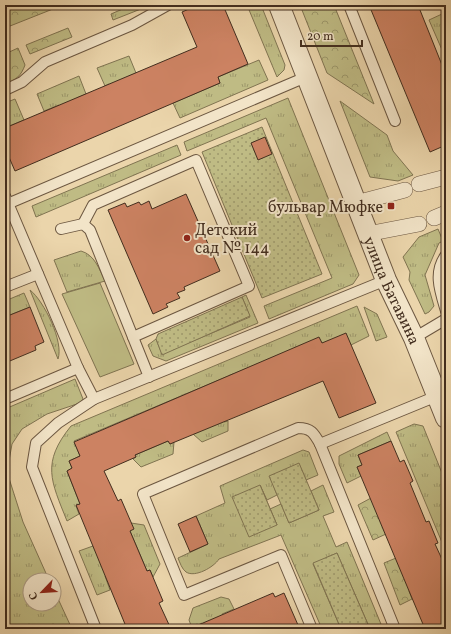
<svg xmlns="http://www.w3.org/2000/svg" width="451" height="634" font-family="Vollkorn,serif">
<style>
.grass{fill:url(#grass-tufts);stroke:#807451}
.forest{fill:url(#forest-crowns);stroke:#807451}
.park{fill:url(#park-dots);stroke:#807451}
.garden{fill:#bfbb84;stroke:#807451}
.building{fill:#cc8262;stroke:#422d1e}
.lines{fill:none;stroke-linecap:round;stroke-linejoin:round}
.service-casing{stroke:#6c5741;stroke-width:12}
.pedestrian-casing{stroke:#6c5741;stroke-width:16}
.minor-casing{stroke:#6c5741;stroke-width:22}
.service{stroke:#f2e4c8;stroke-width:10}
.pedestrian{stroke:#f2e4c8;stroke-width:15}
.minor{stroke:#f2e4c8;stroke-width:20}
.poi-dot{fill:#8f2418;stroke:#f2e4c8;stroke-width:1.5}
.labels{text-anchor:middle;stroke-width:4;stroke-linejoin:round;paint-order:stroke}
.poi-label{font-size:16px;fill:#422d1e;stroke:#f2e4c8;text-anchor:end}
.street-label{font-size:16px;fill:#422d1e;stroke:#f2e4c8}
</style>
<defs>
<pattern id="grass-tufts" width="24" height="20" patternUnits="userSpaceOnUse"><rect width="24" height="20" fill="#bfbb84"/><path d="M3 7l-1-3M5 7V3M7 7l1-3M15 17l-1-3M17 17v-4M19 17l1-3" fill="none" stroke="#9d986b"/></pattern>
<pattern id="forest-crowns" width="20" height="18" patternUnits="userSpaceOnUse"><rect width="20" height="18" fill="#bfbb84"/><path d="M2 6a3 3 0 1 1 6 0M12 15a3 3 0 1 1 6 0" fill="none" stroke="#9d986b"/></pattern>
<pattern id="park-dots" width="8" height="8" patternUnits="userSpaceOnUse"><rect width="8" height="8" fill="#bfbb84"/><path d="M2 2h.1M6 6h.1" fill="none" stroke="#9d986b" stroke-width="1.8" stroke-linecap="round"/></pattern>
</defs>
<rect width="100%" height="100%" fill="#ebd5ab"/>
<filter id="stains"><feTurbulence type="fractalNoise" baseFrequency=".005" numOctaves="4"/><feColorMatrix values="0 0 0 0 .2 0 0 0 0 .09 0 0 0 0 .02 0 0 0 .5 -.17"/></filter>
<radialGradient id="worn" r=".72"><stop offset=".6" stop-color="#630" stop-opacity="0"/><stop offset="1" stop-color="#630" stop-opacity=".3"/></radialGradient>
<!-- grass -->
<g class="grass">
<path d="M132,5H151L113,20L111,14Z"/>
<path d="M247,5H261L285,65L284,70L277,77Z"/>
<path d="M442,14H446V59L429,20Z"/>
<path d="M129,56L136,73L110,88L109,84L105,86L97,68Z"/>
<path d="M259,60L268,80L180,118L173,103L220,83L218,77Z"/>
<path d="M79,76L86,94L77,98L79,101L61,109L59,105L44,111L37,94Z"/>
<path d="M288,98L359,275L353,284L348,286L269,319L264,306L332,278L266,118L187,151L184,142Z"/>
<path d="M15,99L24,120L7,127L5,132V103Z"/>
<path d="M340,101L387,135L393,151L413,175L398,181L370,177Z"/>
<path d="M177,145L181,155L36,217L32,206Z"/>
<path d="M438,229L443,241L439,243L425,275L434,306L429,312L425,314L409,280L410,272L403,257L419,237Z"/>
<path d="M81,251C95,255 99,269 105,281L67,292L54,260Z"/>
<path d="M30,290C44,301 64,342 58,359Z"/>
<path d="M24,293L30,307L5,317V301Z"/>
<path d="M246,295L258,323L166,361L153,356L148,345L156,339L162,354L250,317L242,297Z"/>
<path d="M357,306L369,336L351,345L322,343L319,338L74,441L80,456L69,461L72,468L67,471L80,504L76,506L79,514L67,521C51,481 41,463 71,426Z"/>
<path d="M364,307L377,314L387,337L376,341Z"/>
<path d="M75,379L83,399L80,403L47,414L22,429L12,444L7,472L23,522L49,580H30V604H54V590L72,629H5V409Z"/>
<path d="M222,419L224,422L228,421V431L202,442L193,434Z"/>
<path d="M414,424L423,426L446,483V552L396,432Z"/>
<path d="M387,432L391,441L358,455L362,465L357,467L361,476L347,483L339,464V456Z"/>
<path d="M168,441L170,444L174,442L173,454L141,467L133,459L136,457L135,455Z"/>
<path d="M303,450L309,452L318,475L306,480L299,464L270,476L277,495L267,500L260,485L277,525L270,509L281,504L289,523L319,510L311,491L323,485L334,512L323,516L336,547L347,542L383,629H370L337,553L313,564L341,629H322L281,535L219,559C214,567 195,578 186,572C182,569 180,563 178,558L208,544L196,516L225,503L220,486Z"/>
<path d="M131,523L144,525L160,564L153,577L150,570L147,571L130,531Z"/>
<path d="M93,546L108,574L105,576L110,590L97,595L79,551Z"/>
<path d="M221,597L229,599L234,609L222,614L224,618L204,626L202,623L192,628L189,620L193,608Z"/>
</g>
<!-- forest -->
<g class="forest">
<path d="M5,5H63L5,28Z"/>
<path d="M300,5H334L374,104L327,73Z"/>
<path d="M68,28L72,37L30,54L26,45Z"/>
<path d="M18,48L25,65C21,76 16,80 5,84V54Z"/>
<path d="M371,498L387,526L383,528L386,534L373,540L358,505Z"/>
<path d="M396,558L411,589L409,591L412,599L400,605L384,563Z"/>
</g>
<!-- park -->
<g class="park">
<path d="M262,127L322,274L262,298L202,152Z"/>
<path d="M242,297L250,316L162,355L156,339L158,334Z"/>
<path d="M299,463L319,510L289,523L269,476Z"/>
<path d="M260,485L277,525L249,537L232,497Z"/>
<path d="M337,553L370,629H341L313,563Z"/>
</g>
<!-- garden -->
<path class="garden" d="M100,283L134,364L100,377L62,294Z"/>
<!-- building -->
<g class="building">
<path d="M198,5H223L248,64L218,77L220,83L15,171L5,148V128L197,47L182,12Z"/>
<path d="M369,5H418L446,75V145L430,152Z"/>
<path d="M265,137L272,154L258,160L251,143Z"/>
<path d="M186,194L220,271L184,287L185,290L177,293L180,298L166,304L168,307L153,314L108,210L125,203L127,207L139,202L141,205L149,201L152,209Z"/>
<path d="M30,307L44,342L35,346L36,350L5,363V317Z"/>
<path d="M346,333L376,403L339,418L323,381L170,444L168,441L135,455L136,457L104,471L118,501L121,499L134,529L130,531L147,571L150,570L163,601L159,603L171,629H127L76,505L80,504L67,471L72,468L69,461L80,456L74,442L319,337L322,343Z"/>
<path d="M391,441L400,462L404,460L413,481L410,483L426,522L429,521L438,543L435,544L446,568V629H425L357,467L362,465L358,455Z"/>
<path d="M196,516L208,544L190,552L178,524Z"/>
<path d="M273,593L275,597L284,593L298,625L288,629H189Z"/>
</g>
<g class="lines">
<!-- service casing -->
<g class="service-casing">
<g id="service">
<path d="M349,5L395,121"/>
<path d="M5,90L22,82L45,62L132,25L168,5"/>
<path d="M5,196L78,368L94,399"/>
<path d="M5,205L306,77"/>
<path d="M83,224L93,205L196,160L249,286L133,337"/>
<path d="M61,229L83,224L90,230L149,377"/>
<path d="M446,255C433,272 440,291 446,311"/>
<path d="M5,287L38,274"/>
<path d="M414,338L446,319"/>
<path d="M5,399L78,368"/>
<path d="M320,444L437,396"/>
<path d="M96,629L32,467L36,443L58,423L94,399L386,280"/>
<path d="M312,629L281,555L184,595L143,494L298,428C311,428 314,433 320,444L395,629"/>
</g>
</g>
<!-- pedestrian casing -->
<g class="pedestrian-casing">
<g id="pedestrian">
<path d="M419,184L446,177"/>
<path d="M356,203L405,190"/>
<path d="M434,218L446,213"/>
<path d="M367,234L419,224"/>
</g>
</g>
<!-- minor casing -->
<g class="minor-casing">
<g id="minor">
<path id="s1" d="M279,5L386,280L414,338L446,418"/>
</g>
</g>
<!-- service -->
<use href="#service" class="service"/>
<!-- pedestrian -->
<use href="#pedestrian" class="pedestrian"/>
<!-- minor -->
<use href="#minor" class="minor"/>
</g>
<!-- markers -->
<g class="poi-dot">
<rect x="387" y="202" width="8" height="8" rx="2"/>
<circle cx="187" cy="238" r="4"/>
</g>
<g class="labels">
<!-- poi labels -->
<g class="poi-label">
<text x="383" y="212">бульвар Мюфке</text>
<text x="195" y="235" text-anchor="start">Детский<tspan x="195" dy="18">сад № 144</tspan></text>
</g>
<!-- street labels -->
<g class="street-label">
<text dy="6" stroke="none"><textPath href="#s1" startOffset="307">улица Батавина</textPath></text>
</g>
</g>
<!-- margin -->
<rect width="451" height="634" fill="none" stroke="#ebd5ab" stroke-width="20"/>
<rect x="6" y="6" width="439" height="622" fill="none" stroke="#422d1e" stroke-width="2"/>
<rect x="10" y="10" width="431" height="614" fill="none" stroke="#422d1e"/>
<!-- north arrow -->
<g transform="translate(42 592) rotate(245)"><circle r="19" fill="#f2e4c8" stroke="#ac9b84"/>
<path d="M0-3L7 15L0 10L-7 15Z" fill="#8f2418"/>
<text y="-6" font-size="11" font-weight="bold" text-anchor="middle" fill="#422d1e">С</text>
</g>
<!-- scale -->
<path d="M301 40v6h61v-6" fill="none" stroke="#422d1e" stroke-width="2"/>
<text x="307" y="40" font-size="12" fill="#422d1e" stroke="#f2e4c8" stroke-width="3" paint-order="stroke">20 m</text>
<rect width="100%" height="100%" filter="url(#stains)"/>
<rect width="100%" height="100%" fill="url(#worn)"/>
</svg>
